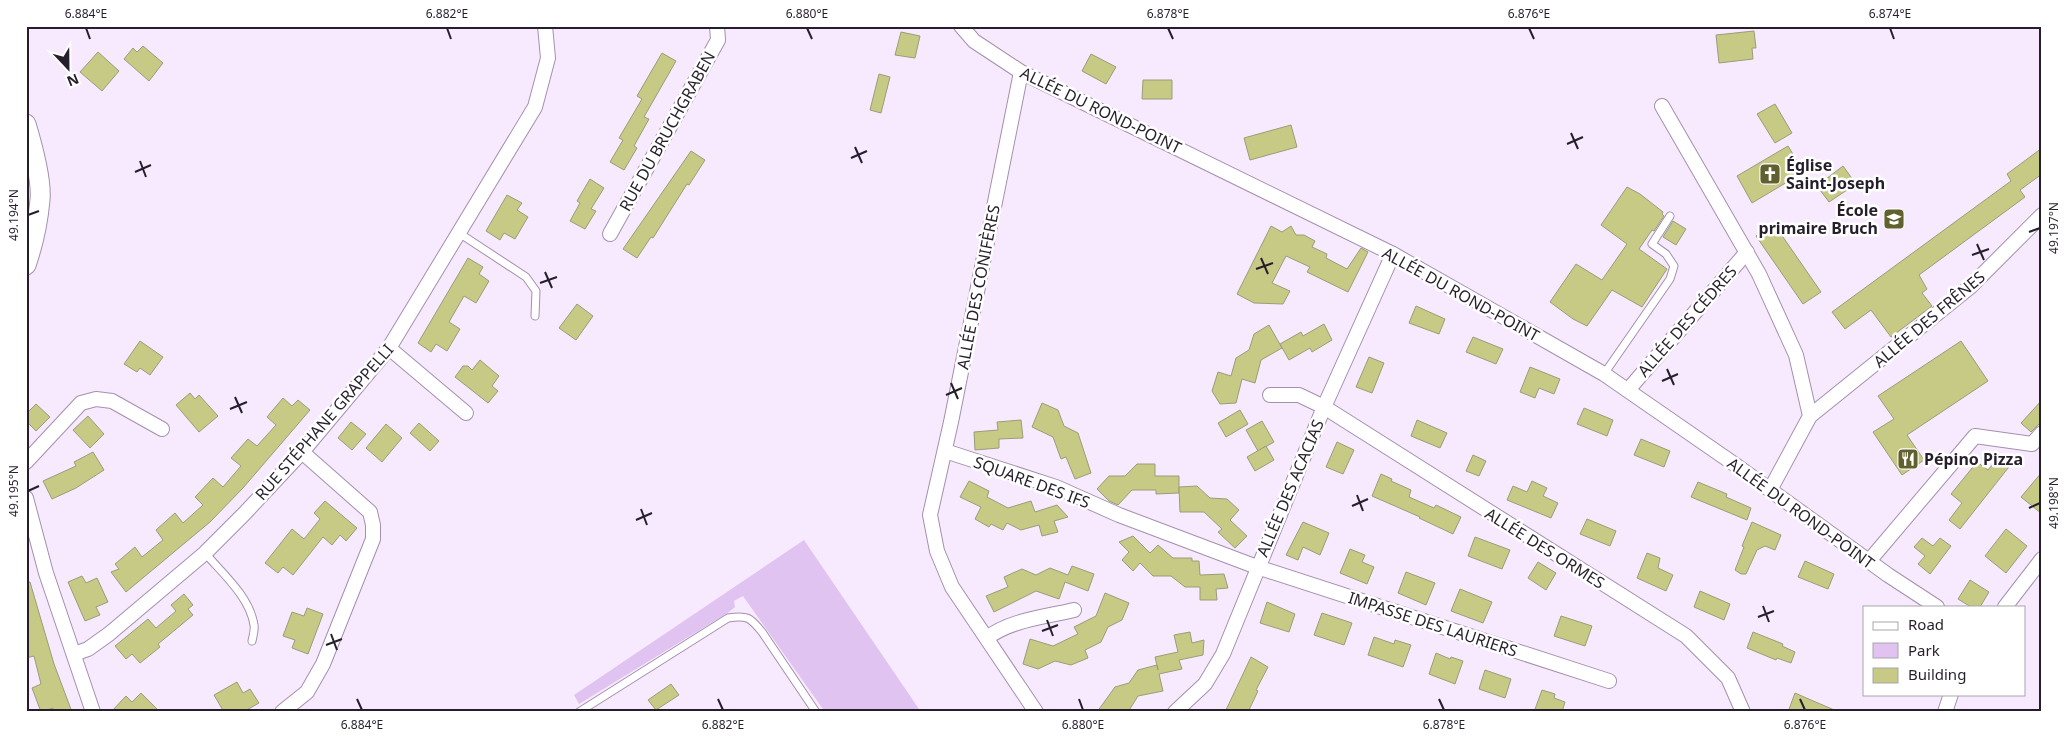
<svg xmlns="http://www.w3.org/2000/svg" width="2068" height="738" font-family="'Noto Sans',sans-serif">
<style>
.green{fill:#e0c3f0}
.building{fill:#c7ca84;stroke:#9a9c79}
.lines{fill:none;stroke-linecap:round;stroke-linejoin:round}
.lane-casing{stroke:#a490ae;stroke-width:9}
.street-casing{stroke:#a490ae;stroke-width:16}
.secondary-casing{stroke:#a490ae;stroke-width:21}
.lane{stroke:#fff;stroke-width:7}
.street{stroke:#fff;stroke-width:14}
.secondary{stroke:#fff;stroke-width:19}
.ticks{fill:none;stroke:#261f2b;stroke-width:2}
.labels{text-anchor:middle;stroke-width:5;stroke-linejoin:round;paint-order:stroke}
.street-label{font-size:16px;fill:#261f2b;stroke:#fff}
.poi-label{font-size:16px;font-weight:bold;fill:#261f2b;stroke:#fff;text-anchor:start}
.neatline{fill:none;stroke:#261f2b;stroke-width:2}
.ticks-label{font-size:12px;text-anchor:middle;fill:#261f2b}
</style>
<rect width="100%" height="100%" fill="#f7eafe"/>
<!-- green -->
<path class="green" d="M804,540L921,712H825L743,596L734,601L735,607L729,612L579,704L574,695Z"/>
<!-- building -->
<g class="building">
<path d="M1754,31L1756,48H1752L1753,59L1719,63L1716,35Z"/>
<path d="M901,32L920,36L915,58L895,55Z"/>
<path d="M143,46L163,63L149,81L124,59L133,48L137,52Z"/>
<path d="M98,52L119,71L102,91L80,72Z"/>
<path d="M662,53L676,61L644,117L649,119L634,146L637,148L624,170L610,162L623,140L619,138L642,99L637,96Z"/>
<path d="M1091,54L1116,67L1106,84L1082,71Z"/>
<path d="M879,74L890,77L881,113L870,110Z"/>
<path d="M1143,80H1172V99H1142Z"/>
<path d="M1775,104L1792,133L1775,143L1757,114Z"/>
<path d="M1291,125L1297,147L1250,160L1244,138Z"/>
<path d="M1788,146L1804,172L1752,203L1737,176Z"/>
<path d="M2042,148V174L2020,190L2025,197L1919,275L1927,289L1922,293L1932,306L1891,337L1871,310L1845,329L1832,312L2011,181L2007,174Z"/>
<path d="M691,151L705,160L689,185L687,184L653,238L651,237L637,258L623,249Z"/>
<path d="M1843,166L1856,184L1829,202L1817,186Z"/>
<path d="M590,179L604,188L591,209L596,211L585,229L570,221L580,203L577,201Z"/>
<path d="M1627,187L1640,194L1663,212L1662,214L1664,216L1654,231L1652,230L1639,249L1667,269L1642,307L1612,290L1587,326L1573,319L1550,302L1576,264L1602,280L1627,244L1601,225Z"/>
<path d="M507,195L522,203L517,210L528,217L515,239L504,233L500,240L486,231Z"/>
<path d="M1673,221L1686,229L1676,245L1663,237Z"/>
<path d="M1774,224L1821,292L1803,304L1756,236Z"/>
<path d="M1271,226L1282,232L1291,226L1296,235H1304L1315,241L1312,247L1327,254L1326,258L1347,269L1361,248L1368,252L1348,292L1307,272L1310,267L1286,256L1272,283L1290,291L1283,304L1254,303L1237,294Z"/>
<path d="M468,258L483,267L479,274L489,281L476,303L464,296L449,322L460,329L447,351L436,344L431,352L418,343Z"/>
<path d="M577,304L593,316L576,340L559,328Z"/>
<path d="M1416,306L1445,319L1439,334L1409,323Z"/>
<path d="M1324,324L1332,340L1312,352L1310,348L1289,360L1280,344L1301,332L1303,336Z"/>
<path d="M1269,325L1282,348L1261,360L1255,383L1242,379L1236,403L1220,404L1212,391L1218,372L1231,376L1236,358L1249,350L1254,334Z"/>
<path d="M1473,337L1503,349L1496,364L1466,352Z"/>
<path d="M140,341L163,357L150,375L140,368L137,372L124,364Z"/>
<path d="M1961,341L1988,381L1907,435L1924,460L1902,475L1873,432L1894,419L1878,396Z"/>
<path d="M1369,357L1384,363L1372,393L1356,387Z"/>
<path d="M480,360L499,376L492,386L498,391L488,403L455,377L463,366H468L472,370Z"/>
<path d="M1530,367L1560,379L1554,394L1539,388L1535,398L1520,392Z"/>
<path d="M190,393L195,399L199,395L218,416L199,432L176,405Z"/>
<path d="M283,398L292,406L298,400L310,410L243,488L210,522L126,592L111,572L119,569L115,564L135,547L142,557L163,540L156,530L175,513L183,523L203,505L195,497L213,478L223,487L241,466L231,458L248,439L257,446L276,425L267,417Z"/>
<path d="M2042,400V421L2031,432L2021,423Z"/>
<path d="M1042,403L1058,410L1064,426L1078,433L1091,473L1075,479L1066,457L1061,459L1053,437L1032,427Z"/>
<path d="M36,404L50,417L36,431L26,421V414Z"/>
<path d="M1584,408L1613,420L1607,436L1577,424Z"/>
<path d="M1240,410L1248,424L1226,437L1218,423Z"/>
<path d="M88,416L104,434L90,448L73,430Z"/>
<path d="M1021,420L1023,438L999,439V448L975,450L974,432L998,430L997,422Z"/>
<path d="M1417,420L1447,433L1440,448L1411,436Z"/>
<path d="M1262,421L1274,442L1258,451L1246,430Z"/>
<path d="M351,422L366,434L352,450L338,438Z"/>
<path d="M419,423L439,441L430,451L410,433Z"/>
<path d="M386,424L402,438L382,462L366,448Z"/>
<path d="M1641,439L1670,451L1664,467L1634,455Z"/>
<path d="M1337,442L1354,450L1343,474L1326,467Z"/>
<path d="M1266,446L1274,460L1255,471L1247,457Z"/>
<path d="M93,452L104,470L76,488L52,499L43,481L76,466L74,462Z"/>
<path d="M2001,454L2012,463L1960,529L1949,520L1962,503L1951,494L1977,462L1988,470Z"/>
<path d="M1473,455L1486,461L1479,476L1466,471Z"/>
<path d="M1137,464H1155V476H1179V493L1156,494V490H1132L1118,505L1109,501L1097,489L1109,476H1125Z"/>
<path d="M2042,472V514L2021,497Z"/>
<path d="M1381,474L1392,479L1391,481L1411,490L1409,497L1434,508L1436,505L1461,517L1453,534L1419,518L1420,517L1372,496Z"/>
<path d="M969,481L989,491L987,497L1008,508L1031,501L1035,512L1057,505L1068,517L1054,521L1058,532L1042,536L1039,525L1021,530L1007,523L1003,530L991,524L989,527L975,519L981,507L960,497Z"/>
<path d="M1532,481L1547,488L1543,496L1558,503L1551,518L1507,500L1513,486L1527,492Z"/>
<path d="M1698,482L1727,494L1726,497L1751,508L1747,520L1691,497Z"/>
<path d="M1197,486L1210,498L1227,499L1239,510L1230,520L1247,536L1235,548L1218,532L1222,529L1204,512H1180L1179,487Z"/>
<path d="M325,501L357,528L346,541L340,535L332,545L323,537L293,575L283,567L278,573L265,563L292,529L304,539L320,519L314,513Z"/>
<path d="M1587,519L1616,531L1610,546L1580,534Z"/>
<path d="M1303,522L1329,533L1320,555L1303,547L1298,560L1286,555Z"/>
<path d="M1752,522L1781,535L1775,550L1765,546L1757,550L1746,574H1741L1735,570L1744,547L1742,546Z"/>
<path d="M2006,529L2027,546L2006,573L1985,556Z"/>
<path d="M1133,536L1150,553L1158,545L1173,558H1192V561H1199L1200,575L1224,574L1228,588L1216,589L1217,600H1200V587H1185L1171,576H1153L1140,563L1133,571L1122,560L1129,552L1119,542Z"/>
<path d="M1475,537L1510,550L1502,569L1468,556Z"/>
<path d="M1922,538L1933,546L1940,538L1951,546L1930,574L1918,564L1925,556L1914,547Z"/>
<path d="M1350,549L1365,555L1362,562L1374,567L1367,584L1340,573Z"/>
<path d="M1647,553L1660,558L1658,568L1673,575L1666,591L1637,578Z"/>
<path d="M1805,561L1834,574L1828,589L1798,577Z"/>
<path d="M1538,562L1556,573L1546,590L1528,578Z"/>
<path d="M1072,566L1094,574L1088,591L1065,582L1059,599L1036,591L994,612L986,596L1008,587L1004,577L1022,569L1036,575L1050,568L1068,575Z"/>
<path d="M1406,572L1435,583L1426,605L1398,593Z"/>
<path d="M82,576L86,583L97,578L108,602L96,607L100,615L85,621L68,582Z"/>
<path d="M1970,580L1989,592L1980,607H1971L1958,599Z"/>
<path d="M26,582H30L54,664L72,712H54L53,708L41,712L32,688L41,684L34,656L26,658Z"/>
<path d="M1460,589L1492,602L1483,623L1451,611Z"/>
<path d="M1700,591L1730,604L1724,620L1694,607Z"/>
<path d="M1105,593L1129,603L1122,620L1108,627L1101,642L1085,650L1088,658L1071,665L1055,661L1038,669L1023,664L1030,639L1053,646L1078,634L1074,627L1096,616Z"/>
<path d="M184,594L193,605L188,609L193,615L158,644L160,647L140,663L132,654L126,659L115,646L148,619L156,628L176,611L171,605Z"/>
<path d="M1267,602L1295,614L1289,632L1260,623Z"/>
<path d="M307,608L323,614L308,654L292,648L295,640L283,636L292,612L304,616Z"/>
<path d="M1322,613L1352,623L1344,645L1314,635Z"/>
<path d="M1561,616L1592,626L1585,646L1554,636Z"/>
<path d="M1190,632L1192,643L1204,640L1203,655L1179,660L1182,669L1159,674L1163,691L1138,696L1128,712H1097L1115,687L1129,683L1138,670L1157,665L1158,670L1155,657L1178,652L1174,635Z"/>
<path d="M1753,632L1783,644L1782,646L1795,652L1791,663L1777,658L1776,660L1747,648Z"/>
<path d="M1374,637L1394,644L1395,640L1411,645L1403,667L1368,655Z"/>
<path d="M1436,653L1450,659L1451,657L1463,661L1455,684L1429,674Z"/>
<path d="M1251,657L1268,667L1256,690L1258,691L1248,712H1225Z"/>
<path d="M1485,670L1511,679L1505,698L1479,689Z"/>
<path d="M237,682L243,693L250,689L259,703L243,712H224L214,695Z"/>
<path d="M671,684L679,695L656,710L648,700Z"/>
<path d="M1542,690L1555,694L1554,698L1565,702L1562,712H1534Z"/>
<path d="M141,693L160,712H111L126,696L132,702Z"/>
<path d="M1795,693L1811,700L1839,712H1788Z"/>
</g>
<g class="lines">
<!-- lane casing -->
<g class="lane-casing">
<g id="lane">
<path d="M459,233L526,277L536,291L535,316"/>
<path d="M1604,374L1670,279L1674,266L1666,254L1652,244L1670,216"/>
<path d="M205,553C222,573 250,597 254,625C255,630 253,636 252,641"/>
<path d="M579,712L728,618C747,615 750,617 762,632L816,712"/>
</g>
</g>
<!-- street casing -->
<g class="street-casing">
<g id="street">
<path d="M961,26L974,41L1021,72L1393,254L1604,374L1737,466L1888,575L1937,607"/>
<path d="M1021,72L951,422L930,515L937,551L952,587L1036,712"/>
<path d="M1662,106L1759,274L1796,355L1810,416L1770,490"/>
<path d="M610,234L718,40L717,26"/>
<path d="M389,348L466,413"/>
<path d="M1628,390L1747,252"/>
<path d="M1270,395H1299L1324,407L1686,636L1728,678L1743,712"/>
<path d="M1810,416L1970,287L2042,215"/>
<path d="M945,451L1056,487L1119,515L1257,567L1609,681"/>
<path d="M26,462L81,403L96,399L112,401L162,429"/>
<path d="M26,498L46,573L93,712"/>
<path d="M1869,561L1975,436L2032,444L2042,433"/>
<path d="M2005,607L2042,559"/>
<path d="M987,638C1010,620 1045,617 1074,610"/>
<path d="M74,654L88,649L109,634L205,553L244,514L302,452L389,348L535,107L548,58L545,26"/>
<path d="M282,712L307,692L323,664L373,539V525L370,512L302,452"/>
<path d="M1175,712L1205,684L1223,654L1324,407L1393,254"/>
<path d="M1945,712L1951,694"/>
</g>
</g>
<!-- secondary casing -->
<g class="secondary-casing">
<path id="secondary" d="M26,124C32,144 42,180 40,200C38,222 33,245 26,265"/>
</g>
<!-- lane -->
<use href="#lane" class="lane"/>
<!-- street -->
<use href="#street" class="street"/>
<!-- secondary -->
<use href="#secondary" class="secondary"/>
</g>
<!-- ticks -->
<path class="ticks" d="M86,28L90,39M447,28L451,39M807,28L812,39M1168,28L1173,39M1529,28L1534,39M1890,28L1894,39M1571,133L1578,149M1567,144L1583,137M855,147L862,163M851,158L867,151M140,161L146,177M135,172L151,165M28,215L39,211M2029,232L2040,228M1977,244L1984,260M1972,255L1989,249M1261,258L1268,274M1256,269L1273,263M545,272L552,288M540,283L557,277M1667,369L1674,385M1662,381L1678,374M951,383L958,399M946,395L962,388M235,397L242,413M230,409L247,402M28,491L39,486M1357,495L1363,511M1352,506L1368,499M2029,508L2040,503M641,509L647,525M636,520L652,513M1763,606L1769,622M1758,617L1774,611M1047,620L1053,636M1042,631L1058,625M331,634L337,650M326,645L342,639M357,699L362,710M718,699L723,710M1079,699L1083,710M1439,699L1444,710M1800,699L1805,710"/>
<!-- icons -->
<defs>
<g id="church-square" transform="scale(1.125)"><rect x="-9" y="-9" width="18" height="18" rx="4" fill="#60612e" stroke="#fff"/><path d="M-1.2-6h2.4v3.5h3.3v2.4h-3.3V6h-2.4V-.1h-3.3v-2.4h3.3Z" fill="#fff"/></g>
<g id="school-square" transform="scale(1.125)"><rect x="-9" y="-9" width="18" height="18" rx="4" fill="#60612e" stroke="#fff"/><path d="M0-5L7-2L0 1L-7-2ZM-4 1L0 2.5L4 1V4Q0 6-4 4Z" fill="#fff"/></g>
<g id="restaurant-square" transform="scale(1.125)"><rect x="-9" y="-9" width="18" height="18" rx="4" fill="#60612e" stroke="#fff"/><path d="M-5-6h1v4h1v-4h1v4h1v-4h1v5L-1.5 .5V6h-2V.5L-5-1ZM5-6V6H3V1.5H1.5Q1.5-4 5-6Z" fill="#fff"/></g>
</defs>
<g fill-rule="evenodd">
<use href="#church-square" x="1770" y="174"/>
<use href="#school-square" x="1894" y="219"/>
<use href="#restaurant-square" x="1908" y="459"/>
</g>
<g class="labels">
<!-- street labels -->
<g class="street-label">
<text transform="translate(1101 110) rotate(26)" y="6">ALLÉE DU ROND-POINT</text>
<text transform="translate(667 131) rotate(-61)" y="6">RUE DU BRUCHGRABEN</text>
<text transform="translate(978 287) rotate(-79)" y="6">ALLÉE DES CONIFÈRES</text>
<text transform="translate(1461 294) rotate(29)" y="6">ALLÉE DU ROND-POINT</text>
<text transform="translate(1929 319) rotate(-40)" y="6">ALLÉE DES FRÊNES</text>
<text transform="translate(1687 321) rotate(-49)" y="6">ALLÉE DES CÉDRES</text>
<text transform="translate(324 422) rotate(-49)" y="6">RUE STÉPHANE GRAPPELLI</text>
<text transform="translate(1032 482) rotate(20)" y="6">SQUARE DES IFS</text>
<text transform="translate(1290 488) rotate(-67)" y="6">ALLÉE DES ACACIAS</text>
<text transform="translate(1801 513) rotate(36)" y="6">ALLÉE DU ROND-POINT</text>
<text transform="translate(1545 548) rotate(32)" y="6">ALLÉE DES ORMES</text>
<text transform="translate(1433 624) rotate(18)" y="6">IMPASSE DES LAURIERS</text>
</g>
<!-- poi labels -->
<g class="poi-label">
<text x="1786" y="171">Église<tspan x="1786" dy="18">Saint-Joseph</tspan></text>
<text x="1878" y="216" text-anchor="end">École<tspan x="1878" dy="18">primaire Bruch</tspan></text>
<text x="1924" y="465">Pépino Pizza</text>
</g>
</g>
<!-- border -->
<rect width="2068" height="738" fill="none" stroke="#ffffff" stroke-width="55"/>
<!-- legend -->
<rect x="1863" y="606" width="162" height="90" fill="#ffffff" stroke="#a8a5aa"/>
<rect x="1873" y="622" width="25" height="8" fill="#ffffff" stroke="#a8a5aa"/>
<text x="1908" y="630" font-size="15" fill="#261f2b">Road</text>
<rect x="1873" y="643" width="25" height="15" fill="#e0c3f0" stroke="#a8a5aa"/>
<text x="1908" y="656" font-size="15" fill="#261f2b">Park</text>
<rect x="1873" y="668" width="25" height="15" fill="#c7ca84" stroke="#a8a5aa"/>
<text x="1908" y="680" font-size="15" fill="#261f2b">Building</text>
<!-- north arrow -->
<g transform="translate(68 68) rotate(158)" stroke="#ffffff" stroke-width="4" paint-order="stroke">
<path d="M0-4L9 19L0 12L-9 19Z" fill="#261f2b"/>
<text y="-8" font-size="14" font-weight="bold" text-anchor="middle" fill="#261f2b">N</text>
</g>
<rect x="28" y="28" width="2012" height="682" class="neatline"/>
<g class="ticks-label">
<text x="86" y="18">6.884°E</text>
<text x="447" y="18">6.882°E</text>
<text x="807" y="18">6.880°E</text>
<text x="1168" y="18">6.878°E</text>
<text x="1529" y="18">6.876°E</text>
<text x="1890" y="18">6.874°E</text>
<text transform="translate(14 215) rotate(-90)" y="4">49.194°N</text>
<text transform="translate(2054 228) rotate(-90)" y="4">49.197°N</text>
<text transform="translate(14 491) rotate(-90)" y="4">49.195°N</text>
<text transform="translate(2054 503) rotate(-90)" y="4">49.198°N</text>
<text x="362" y="729">6.884°E</text>
<text x="723" y="729">6.882°E</text>
<text x="1083" y="729">6.880°E</text>
<text x="1444" y="729">6.878°E</text>
<text x="1805" y="729">6.876°E</text>
</g>
</svg>
